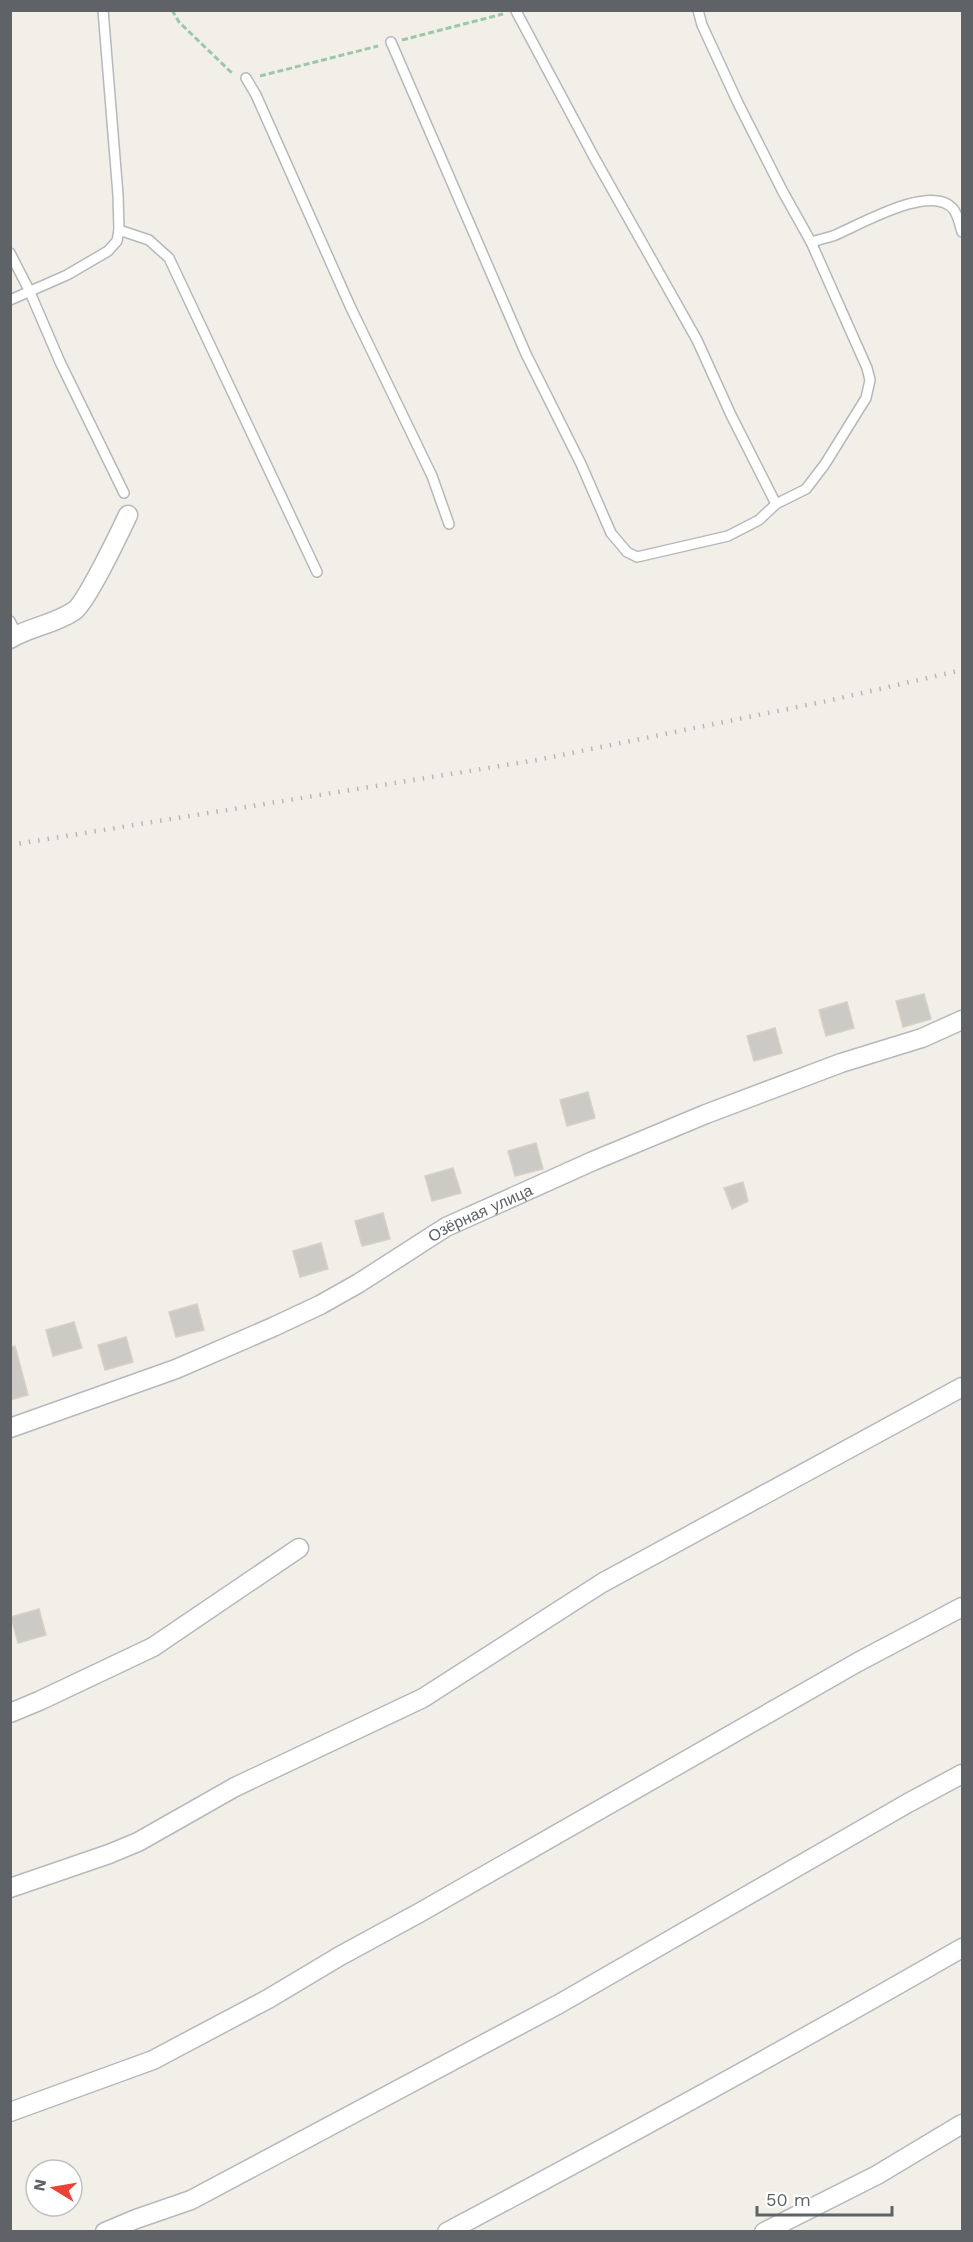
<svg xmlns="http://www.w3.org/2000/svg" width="973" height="2242" font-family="'Work Sans',sans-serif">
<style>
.building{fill:#cccac5;stroke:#d6d1c6;stroke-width:1.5}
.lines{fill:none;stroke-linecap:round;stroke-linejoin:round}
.service-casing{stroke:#b5b8bc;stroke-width:12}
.minor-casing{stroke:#b5b8bc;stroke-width:21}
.path{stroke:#9cc7a9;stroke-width:3;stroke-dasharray:6 3;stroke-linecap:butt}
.service{stroke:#fff;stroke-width:9}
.minor{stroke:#fff;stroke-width:18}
.rail{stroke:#b6b7b8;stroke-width:4.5;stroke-dasharray:1.5 8;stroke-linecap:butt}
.labels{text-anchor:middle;stroke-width:4.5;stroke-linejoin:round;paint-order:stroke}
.street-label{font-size:16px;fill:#5f6368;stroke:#fff}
</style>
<rect width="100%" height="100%" fill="#f1efe8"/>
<!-- building -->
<g class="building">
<path d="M924,994L931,1019L903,1027L896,1001Z"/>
<path d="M847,1002L854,1028L826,1036L819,1010Z"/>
<path d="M775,1028L782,1053L754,1061L747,1036Z"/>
<path d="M588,1092L595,1118L567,1126L560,1100Z"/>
<path d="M536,1143L543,1169L515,1176L508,1151Z"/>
<path d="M453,1168L461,1193L432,1201L425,1176Z"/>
<path d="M743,1182L748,1201L732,1209L724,1188Z"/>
<path d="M383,1213L390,1239L362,1246L355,1221Z"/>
<path d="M321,1243L328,1269L300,1277L293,1251Z"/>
<path d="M197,1304L204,1330L176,1337L169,1312Z"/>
<path d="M74,1322L82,1348L53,1356L46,1330Z"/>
<path d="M126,1337L133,1362L105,1370L98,1345Z"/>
<path d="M15,1346L28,1395L10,1400V1347Z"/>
<path d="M39,1609L46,1635L18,1643L11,1617Z"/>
</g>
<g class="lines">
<!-- service casing -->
<g class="service-casing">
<g id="service">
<path d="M516,11L595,159L697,340L731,415L776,504"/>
<path d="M391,42L526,354L581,464L611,533L627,552L637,557L728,536L759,520L776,504L806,489L825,464L866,398L870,380L867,368L811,242L783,192L738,103L702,25L698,10"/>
<path d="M246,78L256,95L350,306L432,476L449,524"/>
<path d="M119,230L149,240L169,258L317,572"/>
<path d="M811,242C818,240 826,238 833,236C858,226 933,181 954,210C958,216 960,225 962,232"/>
<path d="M10,253L29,290L60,362L124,493"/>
<path d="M10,300L67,275L108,251L117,241L119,230L118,195L103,10"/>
<path d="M10,621L13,627"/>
</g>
</g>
<!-- minor casing -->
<g class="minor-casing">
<g id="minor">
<path d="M10,639C29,627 53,625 74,611C86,603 120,532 128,515"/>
<path id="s1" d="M10,1428L176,1369L273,1327L320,1305L359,1283L446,1227L593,1161L706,1114L841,1063L922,1038L962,1020"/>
<path d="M10,1713L39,1701L153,1647L299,1548"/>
<path d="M10,1888L109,1854L138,1842L235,1787L423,1698L602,1583L962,1387"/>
<path d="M10,2112L153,2060L268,1999L340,1956L419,1913L858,1662L962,1607"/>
<path d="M105,2232L136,2219L191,2200L559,2004L908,1803L962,1774"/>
<path d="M447,2232C620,2140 792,2046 962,1948"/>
<path d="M764,2232L877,2175L962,2124"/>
</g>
</g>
<!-- path -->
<g class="path">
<path d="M172,10L179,22L233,74"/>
<path d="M402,40L503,14"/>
<path d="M260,76L378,46"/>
</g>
<!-- service -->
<use href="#service" class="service"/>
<!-- minor -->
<use href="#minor" class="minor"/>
<!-- rail -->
<path class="rail" d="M10,845L537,760L827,701L962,670"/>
</g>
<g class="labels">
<!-- street labels -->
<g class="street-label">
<text dy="6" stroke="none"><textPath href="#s1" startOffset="519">Озёрная улица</textPath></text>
</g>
</g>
<!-- border -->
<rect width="973" height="2242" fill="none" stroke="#5f6368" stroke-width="24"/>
<!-- north arrow -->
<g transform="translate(54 2188) rotate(281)"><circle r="28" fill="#ffffff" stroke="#bfc1c3" stroke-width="1.5"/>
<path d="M0-4.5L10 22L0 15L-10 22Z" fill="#ea4335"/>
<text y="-9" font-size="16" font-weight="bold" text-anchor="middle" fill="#5f6368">N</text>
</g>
<!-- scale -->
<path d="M757 2206v9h135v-9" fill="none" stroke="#5f6368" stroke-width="3"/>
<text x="766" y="2206" font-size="18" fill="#5f6368" stroke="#ffffff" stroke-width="4.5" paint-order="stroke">50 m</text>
</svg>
